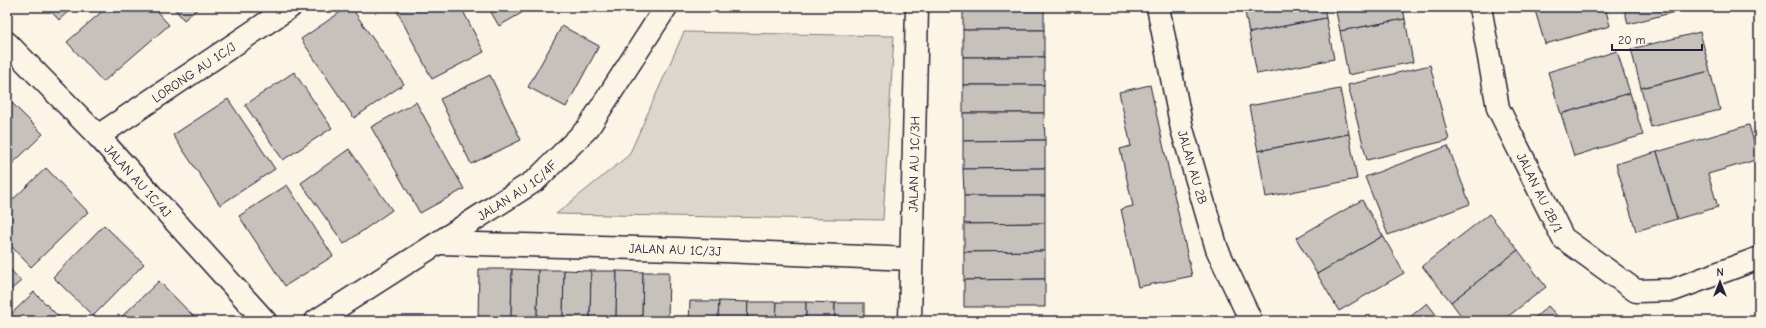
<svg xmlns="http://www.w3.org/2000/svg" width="1766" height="328" font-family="'Comic Neue',sans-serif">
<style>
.green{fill:#dcd6cc;stroke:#7f7c84}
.building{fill:#c6c1bb;stroke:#22223b}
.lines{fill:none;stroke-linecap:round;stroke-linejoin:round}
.street-casing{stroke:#22223b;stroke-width:25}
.secondary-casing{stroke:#22223b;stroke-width:25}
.street{stroke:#fcf5e5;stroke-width:22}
.secondary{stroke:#fcf5e5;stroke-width:22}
.labels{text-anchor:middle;stroke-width:4;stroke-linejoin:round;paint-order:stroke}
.street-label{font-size:13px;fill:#22223b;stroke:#fcf5e5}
</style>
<rect width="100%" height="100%" fill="#fcf5e5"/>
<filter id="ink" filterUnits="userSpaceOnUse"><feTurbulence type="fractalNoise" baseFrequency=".025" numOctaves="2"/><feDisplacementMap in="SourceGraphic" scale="8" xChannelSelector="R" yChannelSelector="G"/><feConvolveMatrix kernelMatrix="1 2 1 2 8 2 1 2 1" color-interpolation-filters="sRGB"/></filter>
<g filter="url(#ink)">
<!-- green -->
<path class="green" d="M684,32L894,36L883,220L556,214L629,155Z"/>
<!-- building -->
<g class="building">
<path d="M47,7H73L59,20Z"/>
<path d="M107,7H153L169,25L103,82L67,42Z"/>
<path d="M173,7H200L184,20Z"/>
<path d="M348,7H351L404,84L354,118L301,39Z"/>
<path d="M404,7H461L484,52L432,79L397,11Z"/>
<path d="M488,7H532L499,26Z"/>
<rect x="963" y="7" width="81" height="23"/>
<path d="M1244,7H1324L1326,18L1249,33Z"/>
<path d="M1335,7H1403L1405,19L1340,31Z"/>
<path d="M1534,7H1605L1610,26L1545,44Z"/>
<path d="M1624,7H1694L1628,24Z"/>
<path d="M1326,18L1334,59L1257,74L1249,33Z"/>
<path d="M1405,19L1413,62L1348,75L1340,31Z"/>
<path d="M562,26L599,46L566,107L528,87Z"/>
<rect x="963" y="30" width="81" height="27"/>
<path d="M1700,32L1710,71L1641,88L1631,49Z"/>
<path d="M1617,51L1630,93L1561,114L1548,72Z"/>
<rect x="963" y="57" width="81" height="28"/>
<path d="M1430,65L1449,140L1367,160L1348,85Z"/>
<path d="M1710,71L1720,110L1651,127L1641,88Z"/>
<path d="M294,72L332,128L283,160L245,105Z"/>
<path d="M490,75L521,140L471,164L440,99Z"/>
<rect x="963" y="85" width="81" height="28"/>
<path d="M1150,85L1192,276L1138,287L1121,209L1133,206L1120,149L1131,146L1119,92Z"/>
<path d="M1340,89L1349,134L1258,151L1249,106Z"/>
<path d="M1630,93L1643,135L1574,156L1561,114Z"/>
<path d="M7,98L43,134L7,169Z"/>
<path d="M228,99L275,169L220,205L173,135Z"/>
<path d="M416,102L464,189L420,213L371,127Z"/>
<path d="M963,113H1044L1045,140L963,141Z"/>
<path d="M1749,125L1759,159L1708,174L1718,207L1677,219L1657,152Z"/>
<path d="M1349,134L1357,179L1266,197L1258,151Z"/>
<path d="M1045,140V168L963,169V141Z"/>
<path d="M1448,146L1470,204L1388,235L1365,177Z"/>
<path d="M349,149L392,210L344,244L301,183Z"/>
<path d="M1657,152L1677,219L1636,231L1616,164Z"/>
<path d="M46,168L88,212L31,267L7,242V205Z"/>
<path d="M1045,168V196H964L963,169Z"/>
<path d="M287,185L333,256L285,286L239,216Z"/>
<path d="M964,196H1045V223L964,224Z"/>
<path d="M1362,200L1383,236L1317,274L1296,238Z"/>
<path d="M1489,214L1518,250L1451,302L1422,266Z"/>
<path d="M1045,223V251L964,252V224Z"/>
<path d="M104,225L144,264L93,316L53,277Z"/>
<path d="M1383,236L1404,273L1339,311L1317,274Z"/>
<path d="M1518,250L1546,287L1502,321H1465L1451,302Z"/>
<path d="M1045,251V279L964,280V252Z"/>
<path d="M7,266L21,281L7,293Z"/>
<path d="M479,269H512L511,321H478Z"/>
<path d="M512,269L538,270L537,321H511Z"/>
<path d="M538,270H564L563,321H537Z"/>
<path d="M564,270L591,271L590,321H563Z"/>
<path d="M591,271H617L616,321H590Z"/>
<path d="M617,271L643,272L642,321H616Z"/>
<path d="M643,272H669L668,321H642Z"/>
<path d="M1045,279V307H964V280Z"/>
<path d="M159,281L198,321H117Z"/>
<path d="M34,292L63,321H7V318Z"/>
<path d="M690,301H719L718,321H689Z"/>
<path d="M719,301L748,302L747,321H718Z"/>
<path d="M748,302H777L776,321H747Z"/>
<path d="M777,302H806V321H776Z"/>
<path d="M806,302L835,303V321H806Z"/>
<rect x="835" y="303" width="29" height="18"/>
<path d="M1427,303L1441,321H1405Z"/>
<path d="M1548,306L1562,321H1531Z"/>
</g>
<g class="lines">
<!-- street casing -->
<g class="street-casing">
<g id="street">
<path id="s1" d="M1480,7L1498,108L1563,238L1636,291L1673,290L1759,258"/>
<path id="s2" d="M7,43L98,136L265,321"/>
<path id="s3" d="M98,136L290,7"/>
<path id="s4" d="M439,243L678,249L911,259"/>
<path id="s5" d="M316,321L536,180L588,128L666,7"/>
<path id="s6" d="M910,321L917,7"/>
</g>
</g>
<!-- secondary casing -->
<g class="secondary-casing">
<g id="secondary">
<path id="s7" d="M1158,7L1182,129L1217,249L1251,321"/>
</g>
</g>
<!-- street -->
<use href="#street" class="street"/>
<!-- secondary -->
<use href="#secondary" class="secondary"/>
</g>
</g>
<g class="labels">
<!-- street labels -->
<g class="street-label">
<text dy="5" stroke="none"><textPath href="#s3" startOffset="115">LORONG AU 1C/J</textPath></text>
<text dy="5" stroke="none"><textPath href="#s6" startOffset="157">JALAN AU 1C/3H</textPath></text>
<text dy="5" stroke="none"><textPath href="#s7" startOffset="164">JALAN AU 2B</textPath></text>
<text dy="5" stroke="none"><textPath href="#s2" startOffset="190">JALAN AU 1C/4J</textPath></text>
<text dy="5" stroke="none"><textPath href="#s5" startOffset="240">JALAN AU 1C/4F</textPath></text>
<text dy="5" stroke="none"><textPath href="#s1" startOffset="197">JALAN AU 2B/1</textPath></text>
<text dy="5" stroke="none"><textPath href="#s4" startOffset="236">JALAN AU 1C/3J</textPath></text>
</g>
</g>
<!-- margin -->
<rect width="1766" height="328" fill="none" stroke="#fcf5e5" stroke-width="24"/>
<rect x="12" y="12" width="1742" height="304" fill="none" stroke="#22223b" stroke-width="1.5" filter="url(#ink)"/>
<!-- north arrow -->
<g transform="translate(1720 282)" stroke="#fcf5e5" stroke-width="3" paint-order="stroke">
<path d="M0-3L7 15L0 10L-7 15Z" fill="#22223b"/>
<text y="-6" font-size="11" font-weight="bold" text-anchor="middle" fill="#22223b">N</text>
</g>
<!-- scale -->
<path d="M1612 44v6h90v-6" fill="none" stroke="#22223b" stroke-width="2"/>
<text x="1618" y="44" font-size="12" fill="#22223b" stroke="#fcf5e5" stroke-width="3" paint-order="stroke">20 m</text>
</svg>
